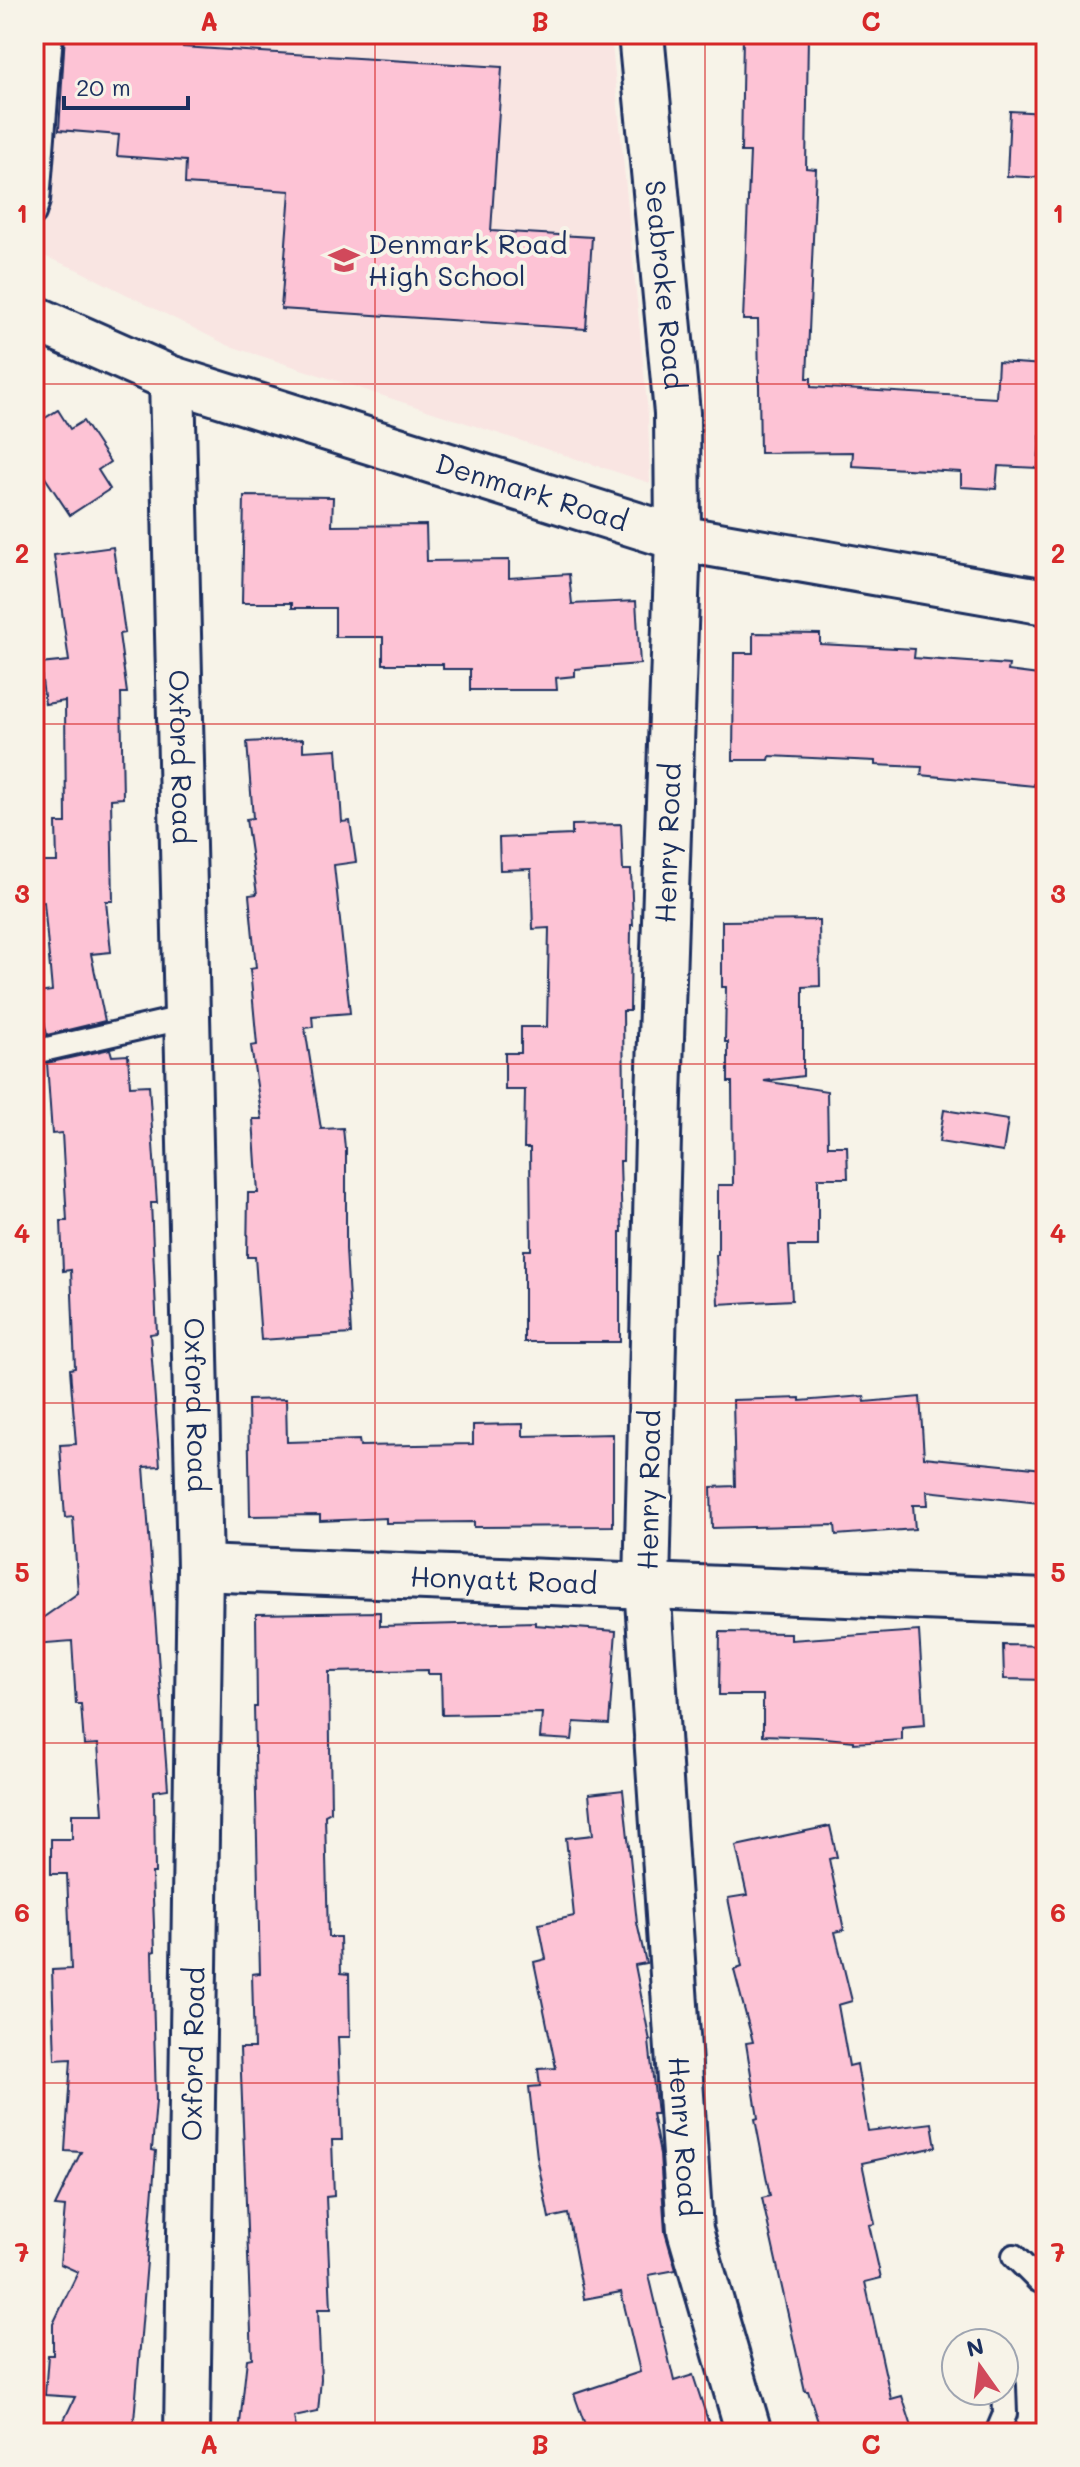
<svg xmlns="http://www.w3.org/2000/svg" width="1080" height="2467" font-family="Mali,sans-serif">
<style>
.built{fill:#f9e5e2}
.building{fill:#fdc3d5;stroke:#1b2f5e;stroke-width:2}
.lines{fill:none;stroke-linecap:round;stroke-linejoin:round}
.lane-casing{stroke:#1b2f5e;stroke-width:28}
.street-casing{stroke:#1b2f5e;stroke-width:50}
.secondary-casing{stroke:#1b2f5e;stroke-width:50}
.lane{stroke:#f7f3e8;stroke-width:22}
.street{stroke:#f7f3e8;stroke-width:44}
.secondary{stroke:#f7f3e8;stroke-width:44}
.grid{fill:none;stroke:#d62828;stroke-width:2;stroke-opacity:0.55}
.labels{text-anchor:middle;stroke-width:8;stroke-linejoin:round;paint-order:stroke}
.poi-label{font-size:28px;fill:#1b2f5e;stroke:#f7f3e8;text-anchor:start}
.street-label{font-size:28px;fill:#1b2f5e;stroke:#f7f3e8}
.neatline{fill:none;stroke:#d62828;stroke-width:3}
.grid-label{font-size:26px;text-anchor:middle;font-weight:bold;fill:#d62828}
</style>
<rect width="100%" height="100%" fill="#f7f3e8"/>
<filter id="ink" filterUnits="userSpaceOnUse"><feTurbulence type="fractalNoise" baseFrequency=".0125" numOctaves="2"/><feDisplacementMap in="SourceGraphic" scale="16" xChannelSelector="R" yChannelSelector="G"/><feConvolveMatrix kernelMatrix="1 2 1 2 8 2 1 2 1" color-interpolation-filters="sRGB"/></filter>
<g filter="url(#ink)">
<!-- built -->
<path class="built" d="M34,34H611L648,414L650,483L227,345L76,269L34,252Z"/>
<!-- building -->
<g class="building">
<path d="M65,34H184L183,47L502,67L491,231L592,237L586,329L281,309L290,191L185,184L186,161L117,156L119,135L59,130Z"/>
<path d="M743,34H808L806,168L816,169L807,378H811V387L996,398L998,362L1044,365L1038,468L998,466L996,489L961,487V472L852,466L853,452L760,453L758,320H743L750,152H741Z"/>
<path d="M1010,111L1046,113V178L1007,176Z"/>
<path d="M58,410L70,429L83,421L110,462L98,470L110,489L70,515L34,461V425Z"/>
<path d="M244,496L333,497L332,526L426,525L427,561L509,560V578L569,574L572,604L636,601L640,664L575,669V676L556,678L557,690H470V669H443V664H383V637H335V608H292V603H242Z"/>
<path d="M113,547L125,633L119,634L127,693H121L123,798L111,799L113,901H106L111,952L91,954L105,1021L47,1035L38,993L52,991L44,902L34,903V862H57L56,823H66L65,701L45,704L40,664L69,661L54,555Z"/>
<path d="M753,633L820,634V644L915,649L914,658L1009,665L1008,671L1046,676V739H1040L1034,786L921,775L922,767L875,765V761L770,756L769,760H733L734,653H753Z"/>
<path d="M303,739V751L337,749L342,822L350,821L356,862L334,865L350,1013L312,1016L313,1027L305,1028L321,1129L343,1128L345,1148H346V1249L351,1334L261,1340L255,1257H247L248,1193H258L253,1119H262L251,1046L257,1045L250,969L256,968L249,895L257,894L246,819L253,818L247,742Z"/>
<path d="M621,824L623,870H631L633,925H631L630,1011H623L624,1103L623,1161H620L622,1232H620V1342H524V1250H531L530,1148H524L525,1090H505V1053H521V1027H547L549,928L533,929L531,869L500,870L499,838L572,835V825Z"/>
<path d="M819,920L820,986L803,987V1076L764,1081L827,1091L828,1146H847L848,1178H818V1246H789L792,1300L718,1304L716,1255H718V1185H733L732,1082H728V1042H725L726,987H722V921Z"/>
<path d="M110,1049L112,1056L128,1055L130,1086L149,1085L157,1203H151L157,1333L150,1334L160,1466L144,1467L168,1789L154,1791L155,1873H152L155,1951L152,1952L156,2101L152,2150L156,2151L133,2433H58L75,2397L45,2395L48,2355H53V2324L78,2272L60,2264L65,2207L55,2206L81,2152L65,2151L71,2059L55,2060L52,1970L71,1969L67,1874H51V1839H72V1814H103L98,1744L84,1745L81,1704H76L72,1641L34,1644V1624L78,1593L73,1517L65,1518L60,1445L76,1444L70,1369L75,1368L71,1270L63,1271L61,1221H67L62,1133L52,1134L47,1063Z"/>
<path d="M944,1110L1008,1120L1003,1152L939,1142Z"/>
<path d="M864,1396L865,1402L920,1397L924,1457L1043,1469L1039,1503L927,1491L928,1505H913L915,1529L836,1535L835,1525L712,1528L711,1487L735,1486L733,1400L800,1398V1401Z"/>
<path d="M286,1399L287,1442L359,1440L360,1446L473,1444V1425L523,1424V1436L613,1434V1526L474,1527V1522L386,1523V1518L320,1521V1515L250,1516L248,1400Z"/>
<path d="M380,1612V1626L535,1622V1625L616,1631L609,1724L574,1722L572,1740L540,1738L542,1713L442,1715L441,1674H428V1670L329,1672L331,1812L325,1815L328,1937H340L341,1973L349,1974L350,2037H338L342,2140H332L334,2196L326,2197L331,2309H318L321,2379L318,2412L294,2417L297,2433H239L247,2359L252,2358L240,2048H254L252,1974L260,1973L254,1707H257L256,1614Z"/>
<path d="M919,1631L925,1725L902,1727V1740L854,1743V1741L817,1737L763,1735V1695H719L720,1632L791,1633V1640Z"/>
<path d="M1003,1645L1046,1646V1680L1004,1679Z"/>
<path d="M623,1790L637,1923L646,1963L635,1965L650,2041H649L657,2114H652L660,2154L665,2232L676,2270L649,2275L674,2381L693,2375L712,2433H588L574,2394L640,2372L621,2292L584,2299L568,2214L549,2218L537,2157L529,2087L540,2086L538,2069L556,2068L534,1962L546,1959L539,1924L574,1916L566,1838L593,1835L589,1794Z"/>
<path d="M830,1826L837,1857L829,1859L844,1930L835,1932L852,2001L838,2005L849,2066L857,2064L868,2131L932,2123L936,2147L862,2163L875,2224L869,2225L881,2278L865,2282L891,2399L902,2396L914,2433H808L807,2426L818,2422L808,2391H805L762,2198L770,2196L755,2119L758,2118L746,2043L753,2042L734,1970L742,1967L728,1898L747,1895L736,1846Z"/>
</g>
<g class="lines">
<!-- lane casing -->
<g class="lane-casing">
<g id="lane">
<path d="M34,213L38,201L51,34"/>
<path d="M34,1052L187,1017"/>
<path d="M1014,2256L1038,2280L1046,2284"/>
<path d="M997,2433L1005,2414L1004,2386"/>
</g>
</g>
<!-- street casing -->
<g class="street-casing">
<g id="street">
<path id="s1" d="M641,34L677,413L678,538L659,1097L647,1585L690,2230L749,2433"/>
<path id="s2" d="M172,379L200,1568L187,2433"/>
<path id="s3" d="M200,1568L1046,1602"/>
</g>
</g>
<!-- secondary casing -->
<g class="secondary-casing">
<g id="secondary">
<path id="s4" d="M34,318L172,379L678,538L1046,602"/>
</g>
</g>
<!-- lane -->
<use href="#lane" class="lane"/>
<!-- street -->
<use href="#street" class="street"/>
<!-- secondary -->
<use href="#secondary" class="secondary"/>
</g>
</g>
<!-- grid -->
<path class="grid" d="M375,34V2433M705,34V2433M34,384H1046M34,724H1046M34,1064H1046M34,1403H1046M34,1743H1046M34,2083H1046"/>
<!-- icons -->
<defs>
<g id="school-bare" transform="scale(2.4)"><path d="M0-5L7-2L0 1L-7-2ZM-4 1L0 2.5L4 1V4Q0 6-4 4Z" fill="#d1495b" stroke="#f7f3e8" stroke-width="2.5" paint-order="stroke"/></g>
</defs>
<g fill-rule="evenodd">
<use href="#school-bare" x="344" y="260"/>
</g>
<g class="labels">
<!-- poi labels -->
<g class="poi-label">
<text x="368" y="254">Denmark Road<tspan x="368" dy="32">High School</tspan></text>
</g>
<!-- street labels -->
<g class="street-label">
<text dy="10" stroke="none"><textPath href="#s1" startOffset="252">Seabroke Road</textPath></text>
<text dy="10" stroke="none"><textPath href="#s4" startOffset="528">Denmark Road</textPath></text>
<text dy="10" stroke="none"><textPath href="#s2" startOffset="378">Oxford Road</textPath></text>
<text transform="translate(668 843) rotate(-88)" y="10">Henry Road</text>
<text dy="10" stroke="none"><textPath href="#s2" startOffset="1026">Oxford Road</textPath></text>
<text transform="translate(649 1490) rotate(-89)" y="10">Henry Road</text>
<text dy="10" stroke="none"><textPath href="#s3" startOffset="304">Honyatt Road</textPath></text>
<text transform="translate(193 2054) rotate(-89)" y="10">Oxford Road</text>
<text dy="10" stroke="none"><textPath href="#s1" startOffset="2106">Henry Road</textPath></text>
</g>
</g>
<!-- margin -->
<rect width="1080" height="2467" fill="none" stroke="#f7f3e8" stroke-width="88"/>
<!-- north arrow -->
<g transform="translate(980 2367) rotate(346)"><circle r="38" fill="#f7f3e8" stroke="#9fa5b1" stroke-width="2"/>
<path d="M0-6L14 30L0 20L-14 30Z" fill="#d1495b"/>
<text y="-12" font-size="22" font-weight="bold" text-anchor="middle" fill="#1b2f5e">N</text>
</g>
<!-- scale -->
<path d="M64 96v12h124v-12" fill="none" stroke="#1b2f5e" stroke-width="4"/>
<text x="76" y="96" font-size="24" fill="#1b2f5e" stroke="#f7f3e8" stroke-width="6" paint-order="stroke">20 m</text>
<rect x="44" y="44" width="992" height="2379" class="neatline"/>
<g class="grid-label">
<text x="209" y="31">A</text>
<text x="540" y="31">B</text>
<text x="871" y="31">C</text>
<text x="22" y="223">1</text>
<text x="1058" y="223">1</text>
<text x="22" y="563">2</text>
<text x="1058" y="563">2</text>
<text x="22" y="903">3</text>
<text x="1058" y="903">3</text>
<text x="22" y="1243">4</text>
<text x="1058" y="1243">4</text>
<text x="22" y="1582">5</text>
<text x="1058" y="1582">5</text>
<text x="22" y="1922">6</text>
<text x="1058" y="1922">6</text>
<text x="22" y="2262">7</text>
<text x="1058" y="2262">7</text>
<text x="209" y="2454">A</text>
<text x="540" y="2454">B</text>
<text x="871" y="2454">C</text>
</g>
</svg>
